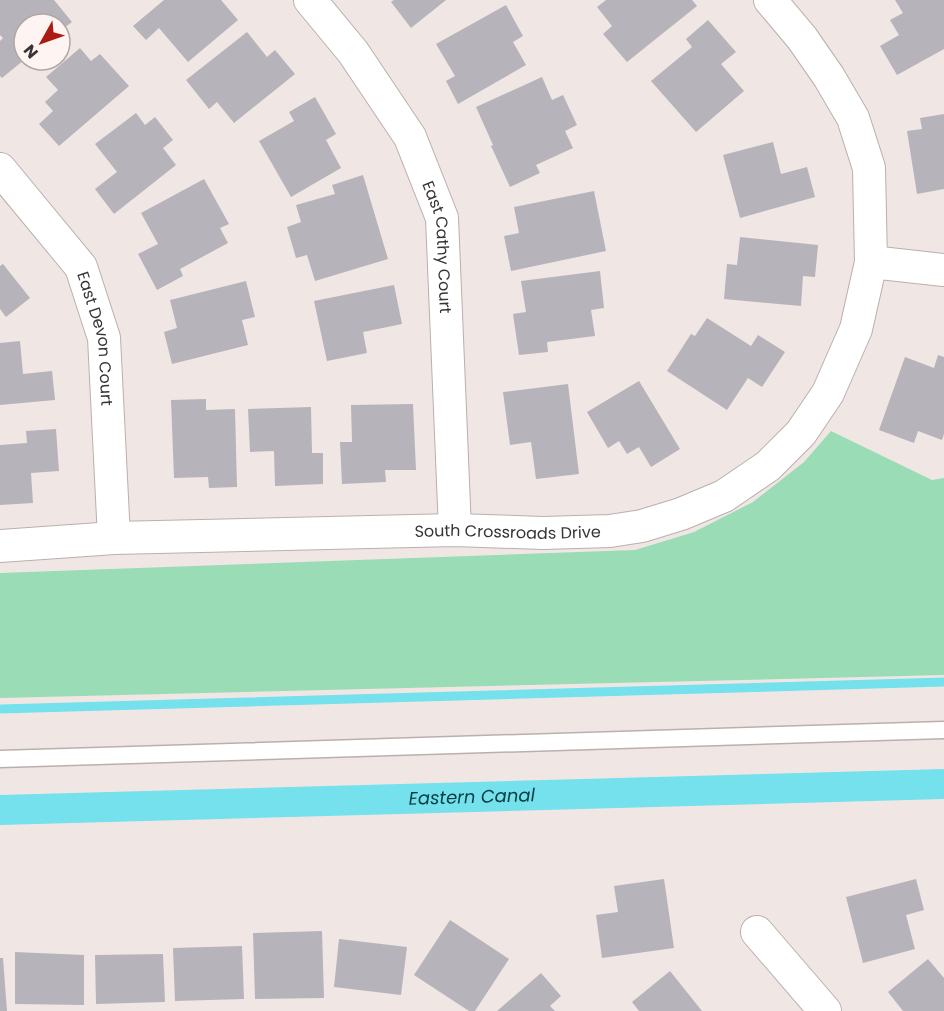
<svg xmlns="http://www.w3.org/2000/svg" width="944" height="1011" font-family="Poppins,sans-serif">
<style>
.green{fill:#9adcb6}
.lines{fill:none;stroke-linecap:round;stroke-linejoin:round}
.stream{stroke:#74e1ed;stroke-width:9}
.canal{stroke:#74e1ed;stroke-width:30}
.building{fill:#b7b3ba}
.lane-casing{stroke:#b9b0ad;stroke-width:19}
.street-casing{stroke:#b9b0ad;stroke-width:34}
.lane{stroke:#fff;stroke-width:16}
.street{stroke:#fff;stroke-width:32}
.labels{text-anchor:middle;stroke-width:5;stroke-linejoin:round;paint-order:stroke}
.street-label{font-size:16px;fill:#383433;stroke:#fef4f1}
.water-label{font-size:18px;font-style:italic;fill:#083d42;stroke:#fef4f1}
</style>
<rect width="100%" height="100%" fill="#f0e7e4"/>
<!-- green -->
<path class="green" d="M831,431L932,480L944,478V675L0,698V573L635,550L694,532L753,502L804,462Z"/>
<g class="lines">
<!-- stream -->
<path class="stream" d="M0,709L944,682"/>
<!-- canal -->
<path class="canal" id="s1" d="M0,810L944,784"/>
</g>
<!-- building -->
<g class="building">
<path d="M0,0H54L72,22L60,31V24H24V60L2,78L0,76V41L3,38L0,35Z"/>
<path d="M164,0H221L238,20L188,62L159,28L146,40L133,26Z"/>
<path d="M394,0H446L411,28L391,2Z"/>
<path d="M606,0H692L697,6L627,62L603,34L612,26L597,7Z"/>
<path d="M895,0H944V49L897,75L880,46L899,35L890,20L903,13Z"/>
<path d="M506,5L523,36L513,42L526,65L458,104L446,81L455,76L436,44Z"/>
<path d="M708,20L736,52L721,64L744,91L696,132L651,81L692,47L686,39Z"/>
<path d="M247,32L267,57L275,50L295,74L234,123L217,102L209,109L186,80Z"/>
<path d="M80,48L91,61L100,54L129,86L59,146L39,124L53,111L45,102L58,90L46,77Z"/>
<path d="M542,77L552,100L563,95L577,125L565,131L573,148L536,165L540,173L510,187L491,146L493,145L476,107Z"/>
<path d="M315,97L336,134L326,140L341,168L291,197L259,141L294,121L289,112Z"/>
<path d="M136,113L145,125L155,117L173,140L163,148L176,165L114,214L95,189L117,172L95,144Z"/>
<path d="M944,114V189L917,194L907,131L922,129L920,118Z"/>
<path d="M773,142L781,174L807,167L815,197L740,218L723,155Z"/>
<path d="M363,175L388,259L315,281L307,255L296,258L287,227L301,222L296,205L335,194L332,185Z"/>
<path d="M204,179L229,224L220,228L228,243L180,269L183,276L157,290L138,254L158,244L141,213Z"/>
<path d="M594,191L606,251L511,271L504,236L519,233L514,207Z"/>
<path d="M740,237L818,245L815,277L803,276L801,306L724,299L727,264L737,265Z"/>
<path d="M3,264L30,298L6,317L0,309V266Z"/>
<path d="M600,271L604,308L591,310L595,336L547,342L548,352L519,355L513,314L526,312L521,281Z"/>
<path d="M246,281L255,317L242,320L248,345L172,364L164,332L177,328L170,300Z"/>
<path d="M394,285L402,324L363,332L367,353L327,361L314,301Z"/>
<path d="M707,318L751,346L758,335L785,352L762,387L748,378L727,410L667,371L691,334L695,336Z"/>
<path d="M20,341L23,374L52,371L55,400L0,405V343Z"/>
<path d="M938,355L944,357V434L942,440L918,431L914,443L879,430L905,357L934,368Z"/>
<path d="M639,381L680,449L651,467L639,447L627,454L619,441L608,448L587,412Z"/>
<path d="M568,384L579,474L536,479L531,442L510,445L503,392Z"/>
<path d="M206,399V410L235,409L237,487L209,488L208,477L174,478L171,400Z"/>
<path d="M413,404L416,470H385L386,482L342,484L340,442H352L351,405Z"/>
<path d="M311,407L312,453H323V484L275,486L274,451L250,452L248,409Z"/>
<path d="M56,429L59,471L31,473L33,503L0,505V445L27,443L26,431Z"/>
<path d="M664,879L674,948L602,958L596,915L618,912L614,886Z"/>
<path d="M916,879L924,910L906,915L915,949L863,963L846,897Z"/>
<path d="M450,920L509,959L475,1011H469L414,975Z"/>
<path d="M322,931L324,998L255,999L253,933Z"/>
<path d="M339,939L407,947L401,995L334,987Z"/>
<path d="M242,946L244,999L175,1001L173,948Z"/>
<path d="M15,952L84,955V1005L15,1004Z"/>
<path d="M163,954L165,1002L96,1004L95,955Z"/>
<path d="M0,958H3L7,1011H0Z"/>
<path d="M928,959L944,978V1011H903L888,992Z"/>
<path d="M670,971L702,1011H639L632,1002Z"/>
<path d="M541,973L561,996L550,1006L555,1011H497Z"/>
</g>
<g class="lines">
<!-- lane casing -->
<g class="lane-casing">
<path id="lane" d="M0,759L944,730"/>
</g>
<!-- street casing -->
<g class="street-casing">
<g id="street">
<path id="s2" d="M310,0L353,52L410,137L442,218L455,530"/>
<path id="s3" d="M0,169L81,267L104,338L114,538"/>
<path d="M871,262L944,270"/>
<path id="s4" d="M0,546L114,538L455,530L543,533L610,531L642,526L681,514L724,496L768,466L801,433L828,393L856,329L871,262L869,168L853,118L829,77L802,38L770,0"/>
<path d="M757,932L825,1011"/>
</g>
</g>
<!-- lane -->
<use href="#lane" class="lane"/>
<!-- street -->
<use href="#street" class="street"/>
</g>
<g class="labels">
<!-- street labels -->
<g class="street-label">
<text dy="6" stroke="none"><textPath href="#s2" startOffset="285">East Cathy Court</textPath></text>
<text dy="6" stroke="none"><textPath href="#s3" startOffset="201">East Devon Court</textPath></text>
<text dy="6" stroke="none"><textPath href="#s4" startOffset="508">South Crossroads Drive</textPath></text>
</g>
<!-- water labels -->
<g class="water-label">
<text dy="6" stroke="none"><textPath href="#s1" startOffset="472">Eastern Canal</textPath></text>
</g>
</g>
<!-- north arrow -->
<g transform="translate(42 42) rotate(230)"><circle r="28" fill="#fef4f1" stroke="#afa7a5" stroke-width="1.5"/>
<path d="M0-4.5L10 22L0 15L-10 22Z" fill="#ac1b11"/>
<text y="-9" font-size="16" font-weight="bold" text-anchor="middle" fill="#383433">N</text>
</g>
</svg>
